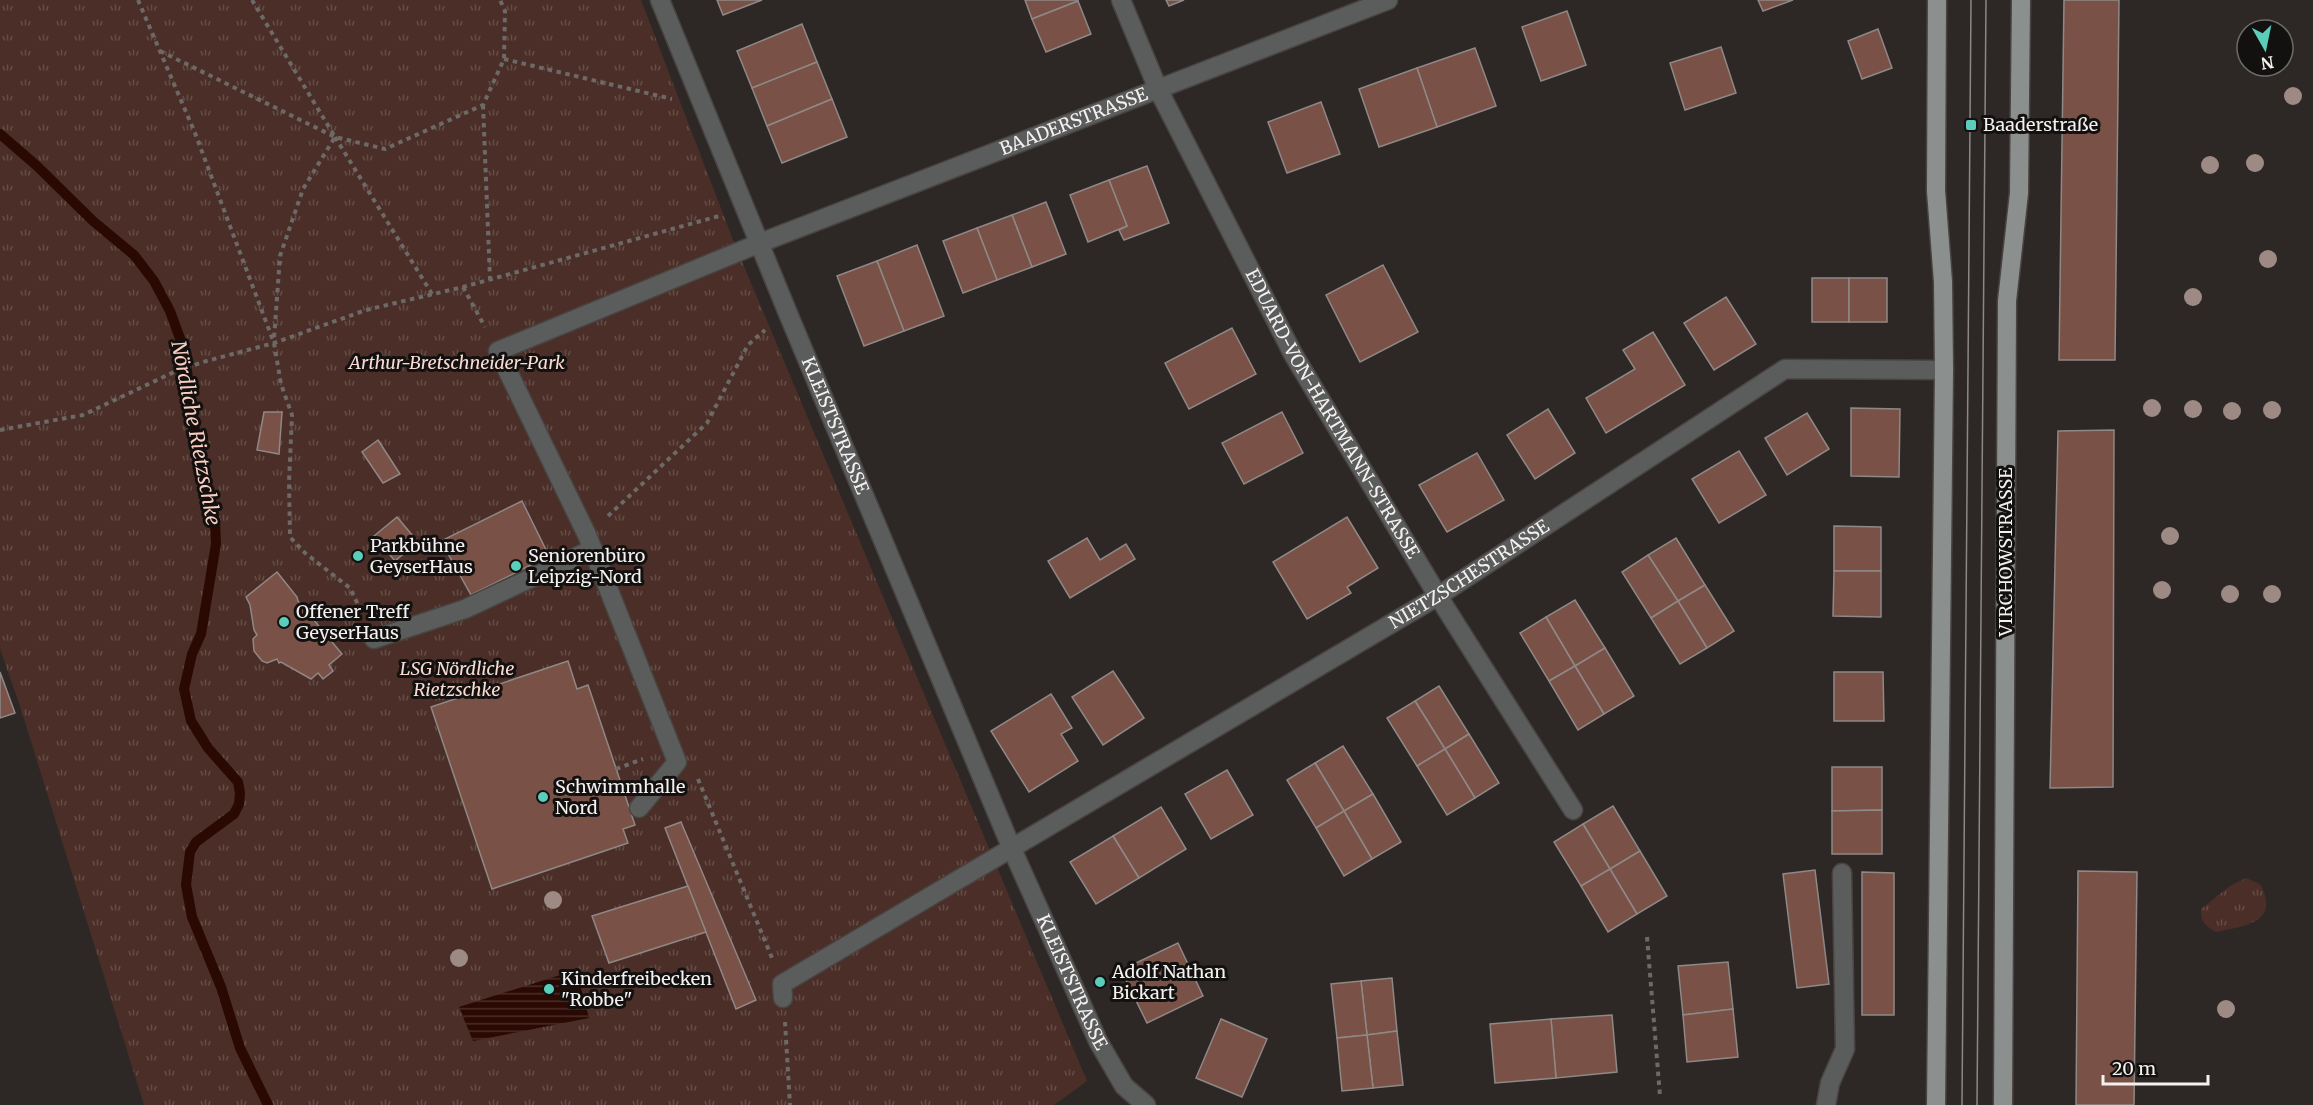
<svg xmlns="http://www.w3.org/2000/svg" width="2313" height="1105" font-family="Merriweather,serif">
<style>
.park{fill:url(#park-tufts)}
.water{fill:url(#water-rules)}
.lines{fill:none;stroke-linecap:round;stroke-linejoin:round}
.stream{stroke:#2a0902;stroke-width:10}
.building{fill:#7a5146;stroke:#8e8886;stroke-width:1.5}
.minor-casing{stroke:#494442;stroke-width:21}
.major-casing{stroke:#494442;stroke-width:21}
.path{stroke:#6d6967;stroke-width:4;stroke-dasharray:4.5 4.5;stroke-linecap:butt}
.minor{stroke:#5a5d5c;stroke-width:18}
.major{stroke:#8b908f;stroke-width:18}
.tram{stroke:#8c8887;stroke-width:1.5}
.tree{fill:#9d8a85}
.poi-dot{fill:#5bcebb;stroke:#131110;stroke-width:2}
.labels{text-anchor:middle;stroke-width:6;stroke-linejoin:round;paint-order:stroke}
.street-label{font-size:18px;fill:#f4f1f0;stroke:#131110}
.poi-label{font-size:18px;fill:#f4f1f0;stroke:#131110;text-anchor:start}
.park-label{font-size:18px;font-style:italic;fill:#f9dbd3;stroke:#131110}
.water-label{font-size:20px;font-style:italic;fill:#f9cdc1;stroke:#131110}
</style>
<defs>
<pattern id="park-tufts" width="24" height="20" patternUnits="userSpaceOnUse" patternTransform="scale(1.5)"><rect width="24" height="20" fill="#4a2e27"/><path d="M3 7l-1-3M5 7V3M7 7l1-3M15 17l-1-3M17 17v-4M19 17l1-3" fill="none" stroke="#654d47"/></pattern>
<pattern id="water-rules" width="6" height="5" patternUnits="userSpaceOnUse" patternTransform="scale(1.5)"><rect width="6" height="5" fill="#2a0902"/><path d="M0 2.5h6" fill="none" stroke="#4a2d27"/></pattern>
</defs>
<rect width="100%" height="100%" fill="#2d2826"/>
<!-- park -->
<g class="park">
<path d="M0,0H641L735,245L1087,1081L1054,1105H144L20,706L0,649Z"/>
<path d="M2246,878L2260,884C2281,922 2246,926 2216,932C2206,926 2200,922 2201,909L2230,886Z"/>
</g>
<!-- water -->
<path class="water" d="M576,970L589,1018L473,1041L459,1007Z"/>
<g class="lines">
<!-- stream -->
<path class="stream" d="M0,134L37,166L93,221L134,255L154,281L170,311L185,352L192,416L215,522L216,544L201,634L192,654L184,689L191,721L208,748L238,782L240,793L239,804L234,814L196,842L190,852L186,885L192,917L221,987L240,1048L268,1105"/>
</g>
<!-- building -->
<g class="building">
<path d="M717,0H762L723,15Z"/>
<path d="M1025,0H1078V1L1032,19Z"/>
<path d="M1166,0H1184L1169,6Z"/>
<path d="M1758,0H1793L1763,11Z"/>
<path d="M2064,0H2119L2115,360H2059Z"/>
<path d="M1078,1L1091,34L1046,52L1032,19Z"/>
<path d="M1567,11L1586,65L1541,81L1522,27Z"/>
<path d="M802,24L817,62L752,88L737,51Z"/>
<path d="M1878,29L1892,68L1862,79L1848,41Z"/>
<path d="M1721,47L1736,93L1685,110L1670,63Z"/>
<path d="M1475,48L1496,106L1437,127L1417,68Z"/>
<path d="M817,62L832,99L767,126L752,88Z"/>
<path d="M1417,68L1437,127L1379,147L1359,89Z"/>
<path d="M832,99L847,137L782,163L767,126Z"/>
<path d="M1321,102L1340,154L1287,173L1268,122Z"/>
<path d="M1147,166L1169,223L1124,240L1119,230L1127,226L1109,180Z"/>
<path d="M1109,180L1127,226L1088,242L1070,195Z"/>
<path d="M1046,202L1066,254L1032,267L1012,215Z"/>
<path d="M1012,215L1032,267L997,280L977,228Z"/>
<path d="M977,228L997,280L963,293L943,241Z"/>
<path d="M917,245L944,316L904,331L877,261Z"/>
<path d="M877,261L904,331L864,346L837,276Z"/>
<path d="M1383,265L1418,332L1360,362L1326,295Z"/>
<rect x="1812" y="278" width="37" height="44"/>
<rect x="1849" y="278" width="38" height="44"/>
<path d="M1726,297L1756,344L1714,370L1684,323Z"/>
<path d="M1232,328L1256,374L1189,409L1165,363Z"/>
<path d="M1653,332L1685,385L1606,433L1586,398L1635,369L1623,350Z"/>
<path d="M1851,408L1900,409L1899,477L1851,476Z"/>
<path d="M1548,409L1575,453L1535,479L1507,435Z"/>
<path d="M264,412H282L279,454L257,450Z"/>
<path d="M1282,412L1303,453L1244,484L1222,443Z"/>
<path d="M1807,413L1829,449L1787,475L1765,438Z"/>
<path d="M2114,430L2113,787L2050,788L2058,431Z"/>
<path d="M378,440L400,474L383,483L362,452Z"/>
<path d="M1739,451L1766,495L1719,523L1692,479Z"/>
<path d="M1477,453L1504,500L1447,532L1419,485Z"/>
<path d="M522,501L549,556L471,595L441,541Z"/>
<path d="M397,517L418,542L395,561L374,536Z"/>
<path d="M1347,517L1378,568L1347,587L1351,593L1307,619L1273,562Z"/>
<path d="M1834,526L1881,527V571H1834Z"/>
<path d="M1087,538L1100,560L1126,544L1135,559L1070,598L1048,561Z"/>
<path d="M1676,538L1705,585L1678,601L1648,555Z"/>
<path d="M1648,555L1678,601L1651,618L1622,572Z"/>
<path d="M1834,571H1881V617L1833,616Z"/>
<path d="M277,572L297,597L298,601L342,654L329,665L333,671L323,679L318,673L311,679L281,662L279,663L277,659L267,663L262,661L254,651L253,639L257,635L254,630L250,605L246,597Z"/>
<path d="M1705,585L1734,631L1707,648L1678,601Z"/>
<path d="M1575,600L1605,648L1575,666L1546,617Z"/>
<path d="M1678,601L1707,648L1680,664L1651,618Z"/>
<path d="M1546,617L1575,666L1549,681L1520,633Z"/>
<path d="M1605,648L1634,696L1604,714L1575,666Z"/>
<path d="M568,661L577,689L588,685L635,825L623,829L628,843L492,889L431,707Z"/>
<path d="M1575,666L1604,714L1578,730L1549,681Z"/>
<path d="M1113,671L1144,718L1103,745L1072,697Z"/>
<path d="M0,672L15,713L0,718Z"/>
<path d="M1834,672H1883L1884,721H1834Z"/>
<path d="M1439,686L1469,734L1445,749L1415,701Z"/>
<path d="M1051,694L1072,728L1061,734L1078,761L1029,792L991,731Z"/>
<path d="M1415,701L1445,749L1417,766L1387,718Z"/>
<path d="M1469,734L1499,783L1475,798L1445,749Z"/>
<path d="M1343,746L1373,794L1344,811L1315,763Z"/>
<path d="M1445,749L1475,798L1447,815L1417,766Z"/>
<path d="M1315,763L1344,811L1316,828L1287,780Z"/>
<path d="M1832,767H1882V810L1832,811Z"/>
<path d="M1227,770L1253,815L1211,839L1185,794Z"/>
<path d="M1373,794L1401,842L1372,859L1344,811Z"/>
<path d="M1613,806L1640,851L1610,869L1583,824Z"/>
<path d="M1161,807L1186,849L1139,878L1113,836Z"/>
<path d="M1882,810V854H1832V811Z"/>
<path d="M1344,811L1372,859L1344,876L1316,828Z"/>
<path d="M681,822L756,1000L736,1009L665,828Z"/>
<path d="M1583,824L1610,869L1581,886L1554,842Z"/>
<path d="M1113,836L1139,878L1096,904L1070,862Z"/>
<path d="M1640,851L1667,896L1637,914L1610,869Z"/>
<path d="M1610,869L1637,914L1608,932L1581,886Z"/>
<path d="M1815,870L1829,984L1797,988L1783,874Z"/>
<path d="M2078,871L2137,872L2134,1105H2076Z"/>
<path d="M1862,872L1894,873V1015H1862Z"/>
<path d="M688,886L706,932L609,963L592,916Z"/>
<path d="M1178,943L1203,996L1147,1023L1121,970Z"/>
<path d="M1728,962L1733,1009L1683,1015L1678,966Z"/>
<path d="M1392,978L1397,1031L1367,1035L1361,981Z"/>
<path d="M1361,981L1367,1035L1337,1038L1331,984Z"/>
<path d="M1733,1009L1738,1057L1687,1062L1683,1015Z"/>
<path d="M1612,1015L1617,1072L1556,1078L1551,1019Z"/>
<path d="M1221,1019L1267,1039L1242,1097L1196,1078Z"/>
<path d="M1551,1019L1556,1078L1495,1083L1490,1024Z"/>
<path d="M1397,1031L1403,1085L1373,1088L1367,1035Z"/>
<path d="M1367,1035L1373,1088L1342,1091L1337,1038Z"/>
</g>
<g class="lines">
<!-- minor casing -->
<g class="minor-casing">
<g id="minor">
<path id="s1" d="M660,0L787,311L1012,849L1098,1041L1124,1086L1146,1105"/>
<path id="s2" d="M1121,0L1158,89L1293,354L1438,596L1573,810"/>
<path d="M374,639L465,609L593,549"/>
<path id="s3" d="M639,808L677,762L587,535L498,351L760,243L1388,0"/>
<path id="s4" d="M783,998L782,984L1438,596L1785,369L1944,370"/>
<path d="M1826,1105L1830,1083L1845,1049L1842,873"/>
</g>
</g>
<!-- major casing -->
<g class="major-casing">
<g id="major">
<path d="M1936,1105L1944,370L1943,282L1936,191L1937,0"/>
<path d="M2003,1105L2007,301L2019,193L2021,0"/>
</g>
</g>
<!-- path -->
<g class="path">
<path d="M138,0L195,133L274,343L281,384L292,415L289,482L290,537L305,553L350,588L363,615"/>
<path d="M252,0L335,137L303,189L280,256L274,339"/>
<path d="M160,51L335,137L385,149L483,105L504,59L505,11L500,0"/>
<path d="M504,59L672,99"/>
<path d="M483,105L490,280"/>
<path d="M335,137L432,294"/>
<path d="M463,287L485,327"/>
<path d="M0,430L83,415L174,372L203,362L274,343L366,310L463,287L719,216"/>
<path d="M608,516L707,423L748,345L765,330"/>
<path d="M616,769L643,759"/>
<path d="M698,779L772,958"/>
<path d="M1647,937L1660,1096"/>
<path d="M785,1022L790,1105"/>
</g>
<!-- minor -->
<use href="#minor" class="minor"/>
<!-- major -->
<use href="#major" class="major"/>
<!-- tram -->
<g class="tram">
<path d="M1962,1105L1971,0"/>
<path d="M1977,1105L1986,0"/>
</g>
</g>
<!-- trees -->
<g class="tree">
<circle cx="2293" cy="96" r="9"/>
<circle cx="2255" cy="163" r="9"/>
<circle cx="2210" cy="165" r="9"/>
<circle cx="2268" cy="259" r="9"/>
<circle cx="2193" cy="297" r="9"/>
<circle cx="2152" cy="408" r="9"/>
<circle cx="2193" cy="409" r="9"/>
<circle cx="2272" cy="410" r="9"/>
<circle cx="2232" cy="411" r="9"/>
<circle cx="2170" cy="536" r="9"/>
<circle cx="2162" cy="590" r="9"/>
<circle cx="2230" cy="594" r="9"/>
<circle cx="2272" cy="594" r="9"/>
<circle cx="553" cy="900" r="9"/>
<circle cx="459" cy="958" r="9"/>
<circle cx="2226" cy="1009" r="9"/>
</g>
<!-- markers -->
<g class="poi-dot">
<rect x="1965" y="119" width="12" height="12" rx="3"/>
<circle cx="358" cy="556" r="6"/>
<circle cx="516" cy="566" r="6"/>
<circle cx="284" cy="622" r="6"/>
<circle cx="543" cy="797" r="6"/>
<circle cx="1100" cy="982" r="6"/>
<circle cx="549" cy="989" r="6"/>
</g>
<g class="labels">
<!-- street labels -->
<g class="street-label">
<text dy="6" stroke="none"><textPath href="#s3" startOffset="1128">BAADERSTRASSE</textPath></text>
<text dy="6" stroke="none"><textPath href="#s2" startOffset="465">EDUARD-VON-HARTMANN-STRASSE</textPath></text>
<text dy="6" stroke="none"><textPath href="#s1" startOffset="460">KLEISTSTRASSE</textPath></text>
<text transform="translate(2006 552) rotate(-90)" y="6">VIRCHOWSTRASSE</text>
<text dy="6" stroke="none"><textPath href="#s4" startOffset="814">NIETZSCHESTRASSE</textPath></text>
<text dy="6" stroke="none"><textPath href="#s1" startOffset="1065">KLEISTSTRASSE</textPath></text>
</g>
<!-- poi labels -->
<g class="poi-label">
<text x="1983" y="131">Baaderstraße</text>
<text x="370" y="552">Parkbühne<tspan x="370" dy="21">GeyserHaus</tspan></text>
<text x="528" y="562">Seniorenbüro<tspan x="528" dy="21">Leipzig-Nord</tspan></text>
<text x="296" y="618">Offener Treff<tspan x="296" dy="21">GeyserHaus</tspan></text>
<text x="555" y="793">Schwimmhalle<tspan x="555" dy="21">Nord</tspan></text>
<text x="1112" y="978">Adolf Nathan<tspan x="1112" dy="21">Bickart</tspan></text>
<text x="561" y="985">Kinderfreibecken<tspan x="561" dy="21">"Robbe"</tspan></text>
</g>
<!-- park labels -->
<g class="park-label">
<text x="457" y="369">Arthur-Bretschneider-Park</text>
<text x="457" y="675">LSG Nördliche<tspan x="457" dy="21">Rietzschke</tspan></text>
</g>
<!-- water labels -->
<g class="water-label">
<text transform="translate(196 433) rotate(79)" y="7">Nördliche Rietzschke</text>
</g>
</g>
<!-- north arrow -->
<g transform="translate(2265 48) rotate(171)"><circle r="28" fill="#131110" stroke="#6d6b6a" stroke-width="1.5"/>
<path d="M0-4.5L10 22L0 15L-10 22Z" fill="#5bcebb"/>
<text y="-9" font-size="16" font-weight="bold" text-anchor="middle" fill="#f4f1f0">N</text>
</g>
<!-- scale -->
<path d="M2103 1075v9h105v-9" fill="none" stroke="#f4f1f0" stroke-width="3"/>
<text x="2112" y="1075" font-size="18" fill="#f4f1f0" stroke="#131110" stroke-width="4.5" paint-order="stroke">20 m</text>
</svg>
